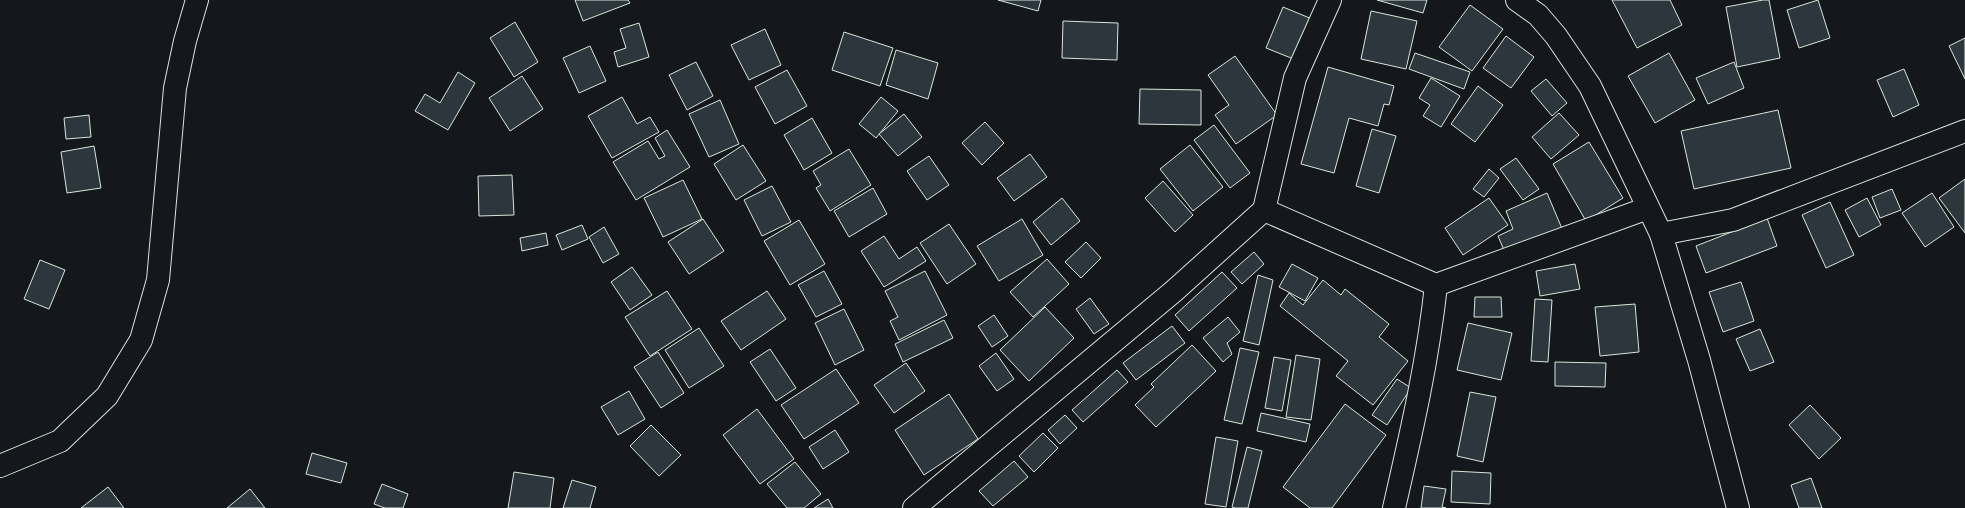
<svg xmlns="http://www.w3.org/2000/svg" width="1965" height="508" font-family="'Nunito Sans',sans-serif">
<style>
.building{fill:#2c363c;stroke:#d8e6dc}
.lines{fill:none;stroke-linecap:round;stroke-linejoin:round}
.minor-casing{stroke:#d8e6dc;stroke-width:24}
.secondary-casing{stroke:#d8e6dc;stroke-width:24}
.minor{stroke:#14181c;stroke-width:22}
.secondary{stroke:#14181c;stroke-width:22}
</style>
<rect width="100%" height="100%" fill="#14181c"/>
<!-- building -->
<g class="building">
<path d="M575,0H628L630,3L583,21Z"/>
<path d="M998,0H1041L1038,11Z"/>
<path d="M1377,0H1427L1423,13Z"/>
<path d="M1612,0H1670L1682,25L1637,48Z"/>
<path d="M1763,0H1769L1780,58L1737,67L1726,7Z"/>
<path d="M1818,0L1830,38L1799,48L1787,10Z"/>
<path d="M1470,5L1503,29L1472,71L1439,47Z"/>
<path d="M1283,7L1312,19L1296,60L1266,48Z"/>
<path d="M1371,11L1417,21L1406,69L1361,59Z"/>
<path d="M1063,21L1118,23L1117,60L1062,58Z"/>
<path d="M515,22L538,62L514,77L490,38Z"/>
<path d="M639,23L649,57L618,67L614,52L626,48L620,29Z"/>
<path d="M765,29L781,65L749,80L731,45Z"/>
<path d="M844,32L893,48L880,86L832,70Z"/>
<path d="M1506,36L1534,57L1511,88L1483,68Z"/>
<path d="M1965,38V79L1949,46Z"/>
<path d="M590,46L606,81L579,93L563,58Z"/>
<path d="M896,50L938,63L928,99L886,85Z"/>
<path d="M1415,53L1470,72L1464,89L1409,69Z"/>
<path d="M1669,53L1695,100L1655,123L1628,76Z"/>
<path d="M1235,56L1277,115L1236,144L1215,115L1229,105L1208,75Z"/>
<path d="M696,62L713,96L687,110L669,75Z"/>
<path d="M1734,62L1744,88L1708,104L1696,78Z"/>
<path d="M1328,67L1394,86L1389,105L1384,104L1378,126L1349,118L1334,173L1301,164Z"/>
<path d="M1904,69L1919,105L1893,117L1877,80Z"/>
<path d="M787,70L807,106L775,124L755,87Z"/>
<path d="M458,72L475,83L448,130L415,111L425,94L440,103Z"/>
<path d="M522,76L543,109L510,131L489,98Z"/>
<path d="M1431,78L1460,96L1441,127L1423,116L1430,105L1419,98Z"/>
<path d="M1546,79L1567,103L1552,116L1531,91Z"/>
<path d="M1478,86L1503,105L1475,142L1451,124Z"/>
<path d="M1140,89L1201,90V125L1139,124Z"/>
<path d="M622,97L637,124L650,117L659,132L612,158L588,116Z"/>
<path d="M881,97L898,111L876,138L859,124Z"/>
<path d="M720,100L739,144L709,157L689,114Z"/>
<path d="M1778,110L1791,168L1694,189L1681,131Z"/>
<path d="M1559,113L1579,135L1551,159L1532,137Z"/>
<path d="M904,114L922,137L898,156L879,134Z"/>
<path d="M89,115L91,137L66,139L64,118Z"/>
<path d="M812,118L832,153L804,170L784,135Z"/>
<path d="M985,122L1004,143L982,165L962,143Z"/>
<path d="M1214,125L1250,173L1230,188L1194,140Z"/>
<path d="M1372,129L1396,136L1379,193L1356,186Z"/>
<path d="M667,130L690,167L636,200L613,162L648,141L659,159L665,156L655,138Z"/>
<path d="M1589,142L1623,198L1586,221L1553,164Z"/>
<path d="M743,145L766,181L736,200L714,164Z"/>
<path d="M1190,145L1223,187L1193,211L1160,169Z"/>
<path d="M94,146L101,188L67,193L61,152Z"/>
<path d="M849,149L871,185L830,211L816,188L821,185L813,171Z"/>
<path d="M1030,154L1047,177L1014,201L997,178Z"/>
<path d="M929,156L949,185L927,200L907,171Z"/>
<path d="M1516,158L1539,189L1523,200L1500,169Z"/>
<path d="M1489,169L1499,178L1484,197L1473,189Z"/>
<path d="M512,175L514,215L479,216L478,176Z"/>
<path d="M1965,179V233L1939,198Z"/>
<path d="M683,180L702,219L663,237L644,198Z"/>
<path d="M1163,181L1193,215L1175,232L1145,198Z"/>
<path d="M772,186L791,222L762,236L744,200Z"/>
<path d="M873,188L887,214L849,237L834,211Z"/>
<path d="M1892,189L1901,210L1880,218L1872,197Z"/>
<path d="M1547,193L1563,231L1506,255L1498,236L1513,229L1506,211Z"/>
<path d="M1932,193L1954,227L1925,247L1902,213Z"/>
<path d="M1062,198L1080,221L1051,245L1033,222Z"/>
<path d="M1489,198L1508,225L1463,255L1445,228Z"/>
<path d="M1867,198L1881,225L1859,237L1845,210Z"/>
<path d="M1830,202L1854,255L1826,268L1802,215Z"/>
<path d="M1767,218L1777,246L1706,273L1696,246Z"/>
<path d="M703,219L724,251L689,274L668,242Z"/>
<path d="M1022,219L1043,255L999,281L977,246Z"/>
<path d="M799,220L825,264L790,285L764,241Z"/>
<path d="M949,224L976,264L947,284L920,243Z"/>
<path d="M582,225L588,239L562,250L556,235Z"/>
<path d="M604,227L619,254L603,263L589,237Z"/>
<path d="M546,233L548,245L522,251L520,238Z"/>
<path d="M884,236L899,259L917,247L926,261L884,287L861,251Z"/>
<path d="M1086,242L1101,258L1081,278L1065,262Z"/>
<path d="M1254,252L1264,264L1242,284L1231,272Z"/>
<path d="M1047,259L1069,284L1033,317L1010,292Z"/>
<path d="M40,260L65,270L49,309L24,299Z"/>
<path d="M1292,264L1318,278L1305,301L1279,287Z"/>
<path d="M1575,264L1580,289L1540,296L1536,271Z"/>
<path d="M632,267L652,295L630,310L611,282Z"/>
<path d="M824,271L842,304L816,317L798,285Z"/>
<path d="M925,271L947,315L899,340L890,321L898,317L885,291Z"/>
<path d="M1222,272L1237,288L1189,331L1175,315Z"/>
<path d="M1258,275L1273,280L1259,345L1243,341Z"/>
<path d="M1323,280L1341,295L1345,289L1389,324L1379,337L1408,361L1373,405L1336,376L1348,361L1280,306L1289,293L1303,305Z"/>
<path d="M1741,282L1754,321L1723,332L1709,292Z"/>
<path d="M667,291L692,329L650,356L625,317Z"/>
<path d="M767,291L786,319L741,350L721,321Z"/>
<path d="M1475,297H1501L1502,317H1474Z"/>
<path d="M1090,298L1109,324L1094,334L1076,309Z"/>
<path d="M1535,299L1552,300L1548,362L1531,361Z"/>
<path d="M1635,304L1639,352L1600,356L1595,307Z"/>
<path d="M1045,307L1074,338L1029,381L1000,350Z"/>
<path d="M844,309L864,350L835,365L815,323Z"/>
<path d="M994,315L1008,336L992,347L978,326Z"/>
<path d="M1228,317L1240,332L1227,343L1232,354L1223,362L1203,338Z"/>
<path d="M944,320L953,338L903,362L895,344Z"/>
<path d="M1468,323L1512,333L1501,380L1457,370Z"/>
<path d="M1172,326L1185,343L1136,380L1123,363Z"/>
<path d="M699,328L724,366L689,388L665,350Z"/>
<path d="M1760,329L1774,362L1750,371L1736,339Z"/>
<path d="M1192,345L1216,371L1156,427L1135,405L1154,387L1151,384Z"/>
<path d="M1240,348L1259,352L1242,424L1224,420Z"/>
<path d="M770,349L796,388L776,401L750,362Z"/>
<path d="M658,352L684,393L661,408L634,367Z"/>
<path d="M996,353L1014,379L997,391L979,366Z"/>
<path d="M1296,355L1320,359L1311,420L1286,417Z"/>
<path d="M1274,357L1291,360L1282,411L1265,408Z"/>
<path d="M1555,362L1606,363L1605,387L1555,386Z"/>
<path d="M906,363L925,391L894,413L874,385Z"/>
<path d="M836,369L859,403L804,439L781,405Z"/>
<path d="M1117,370L1128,382L1083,422L1072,410Z"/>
<path d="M1397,379L1411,388L1387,425L1372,415Z"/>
<path d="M629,391L645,419L618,435L601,407Z"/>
<path d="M1470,392L1496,397L1483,462L1457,456Z"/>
<path d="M949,394L978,439L924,475L895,430Z"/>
<path d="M1345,404L1386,435L1332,508H1310L1283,487Z"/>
<path d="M1810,405L1841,438L1819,459L1789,425Z"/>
<path d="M757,409L794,459L760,484L723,435Z"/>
<path d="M1261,413L1310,424L1306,442L1257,431Z"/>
<path d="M1065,415L1077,428L1060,444L1048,430Z"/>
<path d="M651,425L681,455L659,476L630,446Z"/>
<path d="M835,430L849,452L823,469L809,447Z"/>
<path d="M1043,433L1058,448L1034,472L1019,456Z"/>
<path d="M1216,437L1238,441L1226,507L1205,504Z"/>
<path d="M1247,447L1262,451L1248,508H1235L1232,507Z"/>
<path d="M312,453L347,463L341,483L306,474Z"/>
<path d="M1014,461L1028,477L993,506L979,491Z"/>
<path d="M795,462L821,494L804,508H787L767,484Z"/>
<path d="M1452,471L1491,473L1490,504L1451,502Z"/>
<path d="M514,472L554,478L550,508H508Z"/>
<path d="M1811,478L1822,508H1799L1791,485Z"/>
<path d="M572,480L596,487L590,508H563Z"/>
<path d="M382,484L408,494L403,508H385L374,504Z"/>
<path d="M1424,486L1446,489L1442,507L1446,508H1421Z"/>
<path d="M108,487L124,508H81Z"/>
<path d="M250,489L265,508H227Z"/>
<path d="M828,499L833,508H814Z"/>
</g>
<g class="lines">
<!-- minor casing -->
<g class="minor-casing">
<g id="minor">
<path d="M1264,210L1436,285C1428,361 1411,434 1394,508"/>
<path d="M1661,234L1733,220L1965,131"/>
<path d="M1436,285L1648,208"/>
<path d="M914,508L1174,291L1264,210L1295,78L1330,0"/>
</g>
</g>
<!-- secondary casing -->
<g class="secondary-casing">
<g id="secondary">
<path d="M1517,0L1538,15L1556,36L1590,86L1661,234L1699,360L1738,508"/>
<path d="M0,466L60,441L107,396L141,340L158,280L175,88L185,41L197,0"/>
</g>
</g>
<!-- minor -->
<use href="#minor" class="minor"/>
<!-- secondary -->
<use href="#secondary" class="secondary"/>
</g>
</svg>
